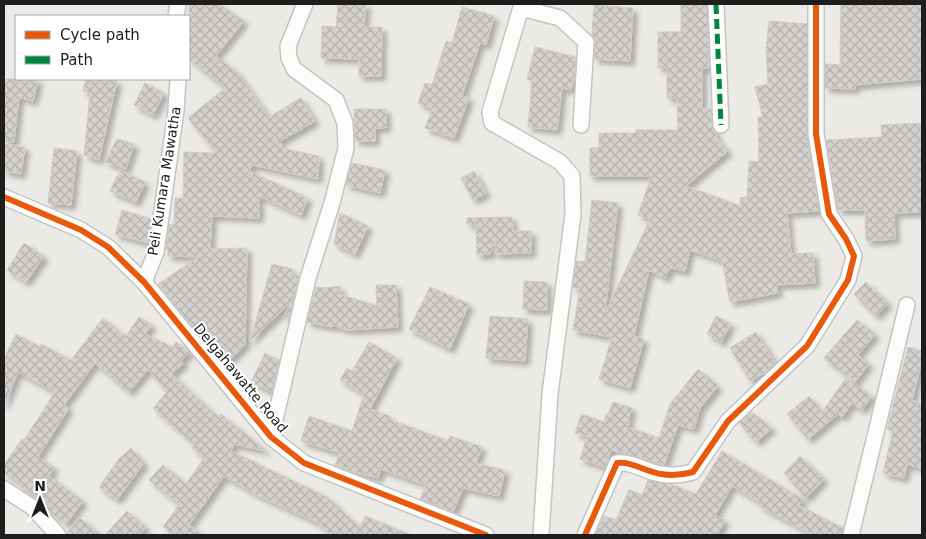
<svg xmlns="http://www.w3.org/2000/svg" width="926" height="539" font-family="'DejaVu Sans',sans-serif">
<style>
.building{fill:url(#building-cross-hatch);stroke:#cfccc8;filter:url(#shadow)}
.lines{fill:none;stroke-linecap:round;stroke-linejoin:round}
.minor-casing{stroke:#c5c4c3;stroke-width:18}
.minor{stroke:#fcfcfb;stroke-width:15}
.quiet{stroke:#00873e;stroke-width:5;stroke-dasharray:10 5;stroke-linecap:butt}
.cycleway-casing{stroke:#fff;stroke-width:9}
.cycleway{stroke:#e8590c;stroke-width:6}
.labels{text-anchor:middle;stroke-width:4;stroke-linejoin:round;paint-order:stroke}
.street-label{font-size:14px;fill:#1e1e1e;stroke:#fff}
</style>
<defs>
<pattern id="building-cross-hatch" width="8" height="8" patternUnits="userSpaceOnUse" patternTransform="scale(1.25)"><rect width="8" height="8" fill="#d3d0ce"/><path d="M0 0l8 8M0 8l8-8" fill="none" stroke="#b5b2b0"/></pattern>
<filter id="shadow"><feDropShadow dx="4.5" dy="4.5" stdDeviation="2.5" flood-color="#0004"/></filter>
</defs>
<rect width="100%" height="100%" fill="#eceae7"/>
<!-- building -->
<g class="building">
<path d="M189,4H219L244,21L216,56L238,73L269,117L301,98L315,121L275,144H282L281,148L319,156L318,179L252,165L249,171L308,198L301,215L259,196V218L212,216L210,249L247,248L245,345L226,363L205,342L158,284L198,257L168,256V249H166L169,224L174,225L175,198H183L184,152L216,153L188,118L225,88L189,59Z"/>
<path d="M338,4H366L364,27H382L381,76H359V59L321,58L322,26L336,27Z"/>
<path d="M681,4H707L709,68H702V109H711L713,130L716,133V137L728,151L686,186L741,206L740,198L747,197L749,161L759,162L758,117H763L755,87L768,84L766,49L769,21L807,24V87H805L807,95L806,140H807L819,210L818,211L787,213L791,254L813,253L815,283L776,285L778,293L730,302L722,261L690,250L685,271L670,268L665,278L649,270L634,336L644,339L630,388L599,379L612,337L573,330L580,288H573L576,261L585,262L592,200L618,203L605,313L650,219L638,215L651,176H590V148H599V133H636V130H678L677,98H667V68H658V32H681Z"/>
<path d="M841,4H922V42H920L922,79L855,85V89L825,88V64L840,65Z"/>
<path d="M594,5L633,8L630,61L594,59L595,42L592,35Z"/>
<path d="M462,7L494,16L486,45L480,43L462,96L469,98L454,138L425,128L432,109L418,103L425,83L432,85L446,41L452,43Z"/>
<path d="M535,47L576,57L575,75L571,90L562,88L557,130L528,127L532,81L527,79Z"/>
<path d="M4,79H38L33,101L19,97L14,142H4Z"/>
<path d="M86,79H108L117,81L99,160L84,155L90,93L83,91Z"/>
<path d="M145,83L164,93L153,115L134,105Z"/>
<path d="M354,109H386V128H375V141H355Z"/>
<path d="M920,123L922,156V212L894,213L895,239L866,241L865,210H838L826,140L882,137L881,125Z"/>
<path d="M117,139L134,144L126,169L105,162Z"/>
<path d="M4,144L25,147L21,174L4,171Z"/>
<path d="M54,148L77,151L71,205L48,203Z"/>
<path d="M352,163L385,170L380,193L346,185Z"/>
<path d="M120,170L145,182L136,202L110,191Z"/>
<path d="M474,171L486,193L473,200L461,178Z"/>
<path d="M122,210L151,219L148,243L115,234Z"/>
<path d="M340,213L368,226L355,254L334,244Z"/>
<path d="M512,217L513,231H531V253L495,254L496,241L490,254L477,255L476,225L466,223L467,218Z"/>
<path d="M24,243L44,256L26,282L7,270Z"/>
<path d="M272,264L292,269L291,274L299,276L289,318L284,317L291,302L250,341Z"/>
<path d="M524,281L547,282V310L523,309Z"/>
<path d="M866,282L888,303L876,316L854,294Z"/>
<path d="M376,285H396L398,327L348,330L332,325V327L307,322L316,287L324,288L341,286L339,294L377,306Z"/>
<path d="M430,287L469,304L450,349L409,329Z"/>
<path d="M490,316L528,319L525,361L486,358Z"/>
<path d="M716,316L731,324L721,342L707,334Z"/>
<path d="M139,317L152,325L145,334L173,347L176,342L190,352L181,360L184,363L171,374L218,417L221,414L266,451L234,444L231,451L327,497L360,528L365,516L411,535H330L316,522L259,496L224,476L189,525L203,535H175L163,527L179,505L149,480L163,465L186,484L204,458L192,448L195,445L153,408L167,392L148,369L129,392L95,363L64,405L69,408L38,457L54,467L49,476L83,501L66,524L48,510L46,508L49,504L20,486L21,484L4,473V465L22,439L24,440L55,392L18,372L4,406V359L16,334L40,347L41,344L71,360L103,318L126,336Z"/>
<path d="M857,320L875,334L858,355L869,364L855,382L824,358Z"/>
<path d="M756,332L775,363L766,372L750,381L730,348Z"/>
<path d="M369,342L397,358L370,409L390,416L389,419L448,441L450,436L482,447L476,463L505,470L499,496L463,488L453,512L420,499L426,485L381,469L378,478L353,472L335,465L340,453L301,441L309,416L352,431L364,394L340,380L347,368L352,371Z"/>
<path d="M908,347L922,351V360L912,400L918,402L916,408L922,409V469L907,464L904,478L883,473L893,431L887,429Z"/>
<path d="M265,353L279,360L272,392L251,382Z"/>
<path d="M698,369L718,386L700,408L694,429L678,425L664,465L611,450L605,467L580,459L587,436L575,433L581,414L604,422L606,414H608L613,402L632,408L628,420L630,421L628,427L659,438L670,404Z"/>
<path d="M846,378L872,396L862,410L852,403L842,417L838,414L808,439L787,414L809,396L822,412Z"/>
<path d="M751,412L772,428L756,442L739,423Z"/>
<path d="M131,448L144,463L117,500L99,487L119,459Z"/>
<path d="M722,451L804,500L798,505L843,528L842,535H813L759,506L761,503L732,486L715,515L725,520L717,535H595L604,516L616,520L629,490L642,495L648,480L671,484L696,494Z"/>
<path d="M800,456L824,479L806,498L784,473Z"/>
<path d="M127,511L146,527L139,535H105Z"/>
<path d="M80,518L101,535H67V533Z"/>
</g>
<g class="lines">
<!-- minor casing -->
<g class="minor-casing">
<g id="minor">
<path d="M522,4L490,112L492,123L560,162L572,176L573,214L550,394L541,535"/>
<path d="M716,4L721,125"/>
<path d="M521,8L560,18L586,42L581,125"/>
<path d="M176,16L178,4"/>
<path d="M4,197L81,230L108,247L144,282L271,437L304,463L486,535"/>
<path d="M144,282L156,252L176,111L178,79"/>
<path d="M271,437L308,278L332,203L346,148L345,123L336,100L294,69L289,58L288,46L305,4"/>
<path d="M4,489L32,507L58,535"/>
<path d="M585,535L617,463C632,461 646,472 661,474C672,476 682,475 693,472L728,421L807,346L848,280L854,256L846,239L829,214L816,134V4"/>
<path d="M851,535L907,305"/>
</g>
</g>
<!-- minor -->
<use href="#minor" class="minor"/>
<!-- quiet -->
<path class="quiet" d="M716,4L721,125"/>
<!-- cycleway casing -->
<g class="cycleway-casing">
<g id="cycleway">
<path d="M4,197L81,230L108,247L144,282L271,437L304,463L486,535"/>
<path d="M585,535L617,463C632,461 646,472 661,474C672,476 682,475 693,472L728,421L807,346L848,280L854,256L846,239L829,214L816,134V4"/>
</g>
</g>
<!-- cycleway -->
<use href="#cycleway" class="cycleway"/>
</g>
<g class="labels">
<!-- street labels -->
<g class="street-label">
<text transform="translate(164 181) rotate(-81)" y="5">Peli Kumara Mawatha</text>
<text transform="translate(241 378) rotate(50)" y="5">Delgahawatte Road</text>
</g>
</g>
<!-- border -->
<rect width="926" height="539" fill="none" stroke="#1e1e1e" stroke-width="10"/>
<!-- legend -->
<rect x="15" y="15" width="175" height="65" fill="#ffffff" stroke="#a5a5a5"/>
<rect x="25" y="31" width="25" height="8" fill="#e8590c" stroke="#a5a5a5"/>
<text x="60" y="40" font-size="15" fill="#1e1e1e">Cycle path</text>
<rect x="25" y="56" width="25" height="8" fill="#00873e" stroke="#a5a5a5"/>
<text x="60" y="65" font-size="15" fill="#1e1e1e">Path</text>
<!-- north arrow -->
<g transform="translate(40 499)" stroke="#ffffff" stroke-width="4" paint-order="stroke">
<path d="M0-4L9 19L0 12L-9 19Z" fill="#1e1e1e"/>
<text y="-8" font-size="14" font-weight="bold" text-anchor="middle" fill="#1e1e1e">N</text>
</g>
</svg>
